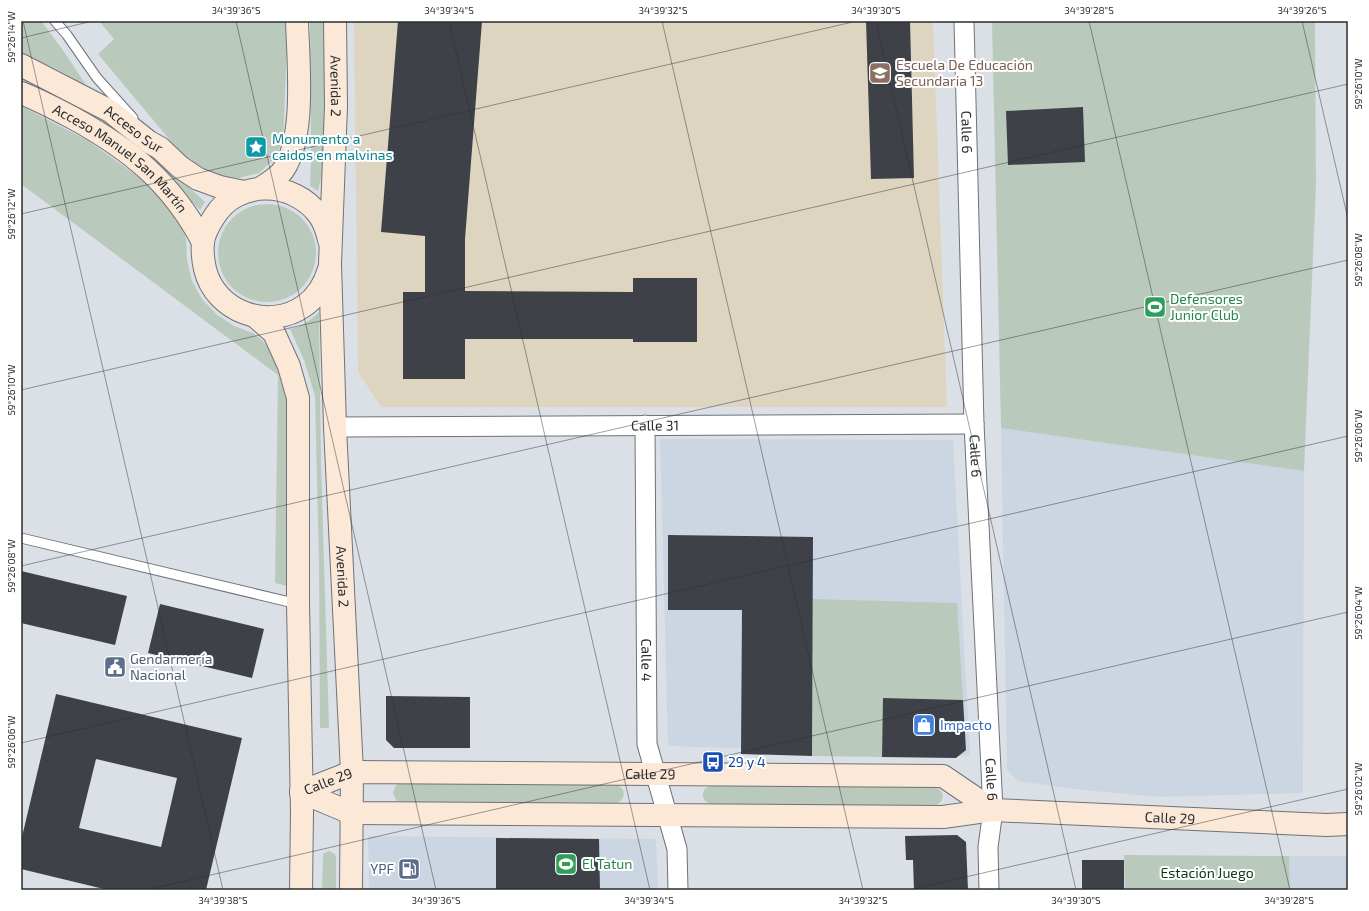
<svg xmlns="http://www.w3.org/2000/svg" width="1369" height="911" font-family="'Exo 2',sans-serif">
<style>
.built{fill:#ccd5e2}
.education{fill:#ded5c0}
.green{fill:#b9cabc}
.building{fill:#3e4248;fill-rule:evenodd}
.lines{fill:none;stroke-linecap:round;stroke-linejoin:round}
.lane-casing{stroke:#6e7279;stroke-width:11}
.street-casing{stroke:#6e7279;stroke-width:21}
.secondary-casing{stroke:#6e7279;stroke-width:24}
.lane{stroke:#fff;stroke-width:9}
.street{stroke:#fff;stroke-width:19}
.secondary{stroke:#fce8d6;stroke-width:22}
.ticks{fill:none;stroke:#2a2c2f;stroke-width:1;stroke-opacity:0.45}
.labels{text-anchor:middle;stroke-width:4;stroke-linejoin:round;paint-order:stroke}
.education-label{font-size:14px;fill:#785e54;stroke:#fff;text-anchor:start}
.street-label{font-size:14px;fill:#2a2c2f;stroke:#fff}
.culture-label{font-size:14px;fill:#0d838f;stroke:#fff;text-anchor:start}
.leisure-label{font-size:14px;fill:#27864d;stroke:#fff;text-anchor:start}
.service-label{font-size:14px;fill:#4e5e75;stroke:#fff;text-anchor:start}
.shop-label{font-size:14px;fill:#366cbe;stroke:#fff;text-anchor:start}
.transit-label{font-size:14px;fill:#164399;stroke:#fff;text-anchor:start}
.park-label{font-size:14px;fill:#09371a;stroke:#fff}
.neatline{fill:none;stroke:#2a2c2f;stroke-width:1.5}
.ticks-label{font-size:10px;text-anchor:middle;fill:#2a2c2f}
</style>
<rect width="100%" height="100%" fill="#dbe0e7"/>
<!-- built -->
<g class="built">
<path d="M1001,428L1304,471L1303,793L1160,797L1083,790L1018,781L1007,770Z"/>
<path d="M660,439L953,440L970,756L668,746Z"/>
<path d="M368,836L656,839L658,890H369Z"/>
<path d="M1289,856H1348V890H1290Z"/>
</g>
<!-- education -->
<path class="education" d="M354,21H933L947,407H381L358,372Z"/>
<!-- green -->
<g class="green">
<path d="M21,21H41L42,22L65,53L86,85L56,69L21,53Z"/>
<path d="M99,21H288L283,141L274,159L259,173L239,178L227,177L206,172L192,162L179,151L98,54L114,39Z"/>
<path d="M310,21H324L325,162L318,191L310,186L311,159Z"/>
<path d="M992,21H1315L1316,185L1304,471L1001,428Z"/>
<path d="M21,77L107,121L150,152L205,202L200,210L171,180L72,105L21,82Z"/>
<path d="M21,106L87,140L136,175L157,194L183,226L186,240L187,260L192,281L202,299L216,314L234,326L253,333L263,341L274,356L290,396V587L275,583L278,375L21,184Z"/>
<circle cx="267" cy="253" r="49"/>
<path d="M319,312L321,462L329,728H320L319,563L315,396L304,360L290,329C301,327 311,320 319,312Z"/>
<path d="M813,599L957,603L963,700L884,698L882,757L812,756Z"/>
<path d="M404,782L614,784C627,787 627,801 614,804L403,803L396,800L393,793L396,785Z"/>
<path d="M713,785L933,786C946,790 946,803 933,806L713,805C700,802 699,788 713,785Z"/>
<path d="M329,851L335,854L336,858V890H322L323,858V854Z"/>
<path d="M1124,855L1289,856L1290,890H1125Z"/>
</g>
<!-- building -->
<g class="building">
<path d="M398,21H482L465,239V291L633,292V278H697V342H633V339H465V379H403V292H425V236L381,232Z"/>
<path d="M866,21H910L914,178L871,179Z"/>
<path d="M1083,107L1085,162L1008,165L1006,111Z"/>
<path d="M668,535L813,537L812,756L741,754L742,610H668Z"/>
<path d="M21,571L127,596L115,645L21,623Z"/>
<path d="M160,604L264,629L252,678L148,653Z"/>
<path d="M56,694L242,738L206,890H108L21,869V841ZM96,759L177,778L161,847L79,828Z"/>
<path d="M386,696L470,697V748H394L386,740Z"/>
<path d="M883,698L963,700L966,750L956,758L882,757Z"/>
<path d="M957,835L966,842L968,890H914L913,860H906L905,836Z"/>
<path d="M496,838L599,839L600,890H496Z"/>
<rect x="1082" y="860" width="42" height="30"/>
</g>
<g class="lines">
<!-- lane casing -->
<g class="lane-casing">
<g id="lane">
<path d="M55,21L67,35L97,78L133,118"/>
<path d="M21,538L298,604"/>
</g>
</g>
<!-- street casing -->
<g class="street-casing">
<g id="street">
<path id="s1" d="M964,21L974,424L993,810L988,847L989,890"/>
<path id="s2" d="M645,425L647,744L677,849L678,890"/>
<path id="s3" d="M335,427L974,424"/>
</g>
</g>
<!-- secondary casing -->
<g class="secondary-casing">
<g id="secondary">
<path id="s4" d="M335,21L336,106L330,264L335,427L352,772L351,890"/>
<path id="s5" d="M21,65L110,111L149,142L160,148L180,167L198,179L220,187L244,192"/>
<path id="s6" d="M21,93C39,100 56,109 73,118C131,150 171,182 203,242"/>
<path d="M261,188C267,184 275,179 280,174C307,144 298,60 297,21"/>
<path d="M329,269C325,283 317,297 304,306C269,331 215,312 205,269C203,260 202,251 203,242C204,233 209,225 214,217C237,179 293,180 319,215C324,222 327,231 329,240"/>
<path d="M256,317L274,333L289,366L298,398V604L302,812L301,890"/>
<path id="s7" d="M301,792L351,813L943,817L993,810L1327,825L1348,824"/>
<path id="s8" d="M301,792L352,772L943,776L993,810"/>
</g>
</g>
<!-- lane -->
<use href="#lane" class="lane"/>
<!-- street -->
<use href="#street" class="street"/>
<!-- secondary -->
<use href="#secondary" class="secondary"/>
</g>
<!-- ticks -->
<path class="ticks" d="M23,21L223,890M236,21L436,890M449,21L650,890M662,21L863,890M876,21L1076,890M1089,21L1290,890M1302,21L1348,219M21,38L93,21M21,214L857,21M21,390L1348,84M21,566L1348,260M21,743L1348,436M146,890L1348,612M909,890L1348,789"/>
<!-- icons -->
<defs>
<g id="school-square" transform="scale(1.15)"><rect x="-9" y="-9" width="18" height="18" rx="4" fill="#8d6e63" stroke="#fff"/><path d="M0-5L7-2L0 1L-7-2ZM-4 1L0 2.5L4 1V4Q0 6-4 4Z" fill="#fff"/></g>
<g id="sight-square" transform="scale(1.15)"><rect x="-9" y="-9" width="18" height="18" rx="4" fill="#0f9aa8" stroke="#fff"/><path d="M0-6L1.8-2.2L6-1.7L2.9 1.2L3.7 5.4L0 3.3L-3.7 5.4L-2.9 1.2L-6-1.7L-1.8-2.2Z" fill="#fff"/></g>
<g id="stadium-square" transform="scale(1.15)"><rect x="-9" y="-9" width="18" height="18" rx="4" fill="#2e9e5b" stroke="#fff"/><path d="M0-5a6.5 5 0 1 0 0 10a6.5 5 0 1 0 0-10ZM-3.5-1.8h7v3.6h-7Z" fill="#fff"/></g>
<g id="civic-square" transform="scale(1.15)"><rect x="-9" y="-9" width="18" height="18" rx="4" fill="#5c6f8a" stroke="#fff"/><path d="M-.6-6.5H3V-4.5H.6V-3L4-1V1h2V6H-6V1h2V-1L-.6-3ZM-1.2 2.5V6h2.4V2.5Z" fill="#fff"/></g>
<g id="shop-square" transform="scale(1.15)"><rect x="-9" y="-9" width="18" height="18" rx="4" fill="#3f7fe0" stroke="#fff"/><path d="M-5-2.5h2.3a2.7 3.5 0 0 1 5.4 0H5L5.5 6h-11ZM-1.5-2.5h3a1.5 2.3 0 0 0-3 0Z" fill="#fff"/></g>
<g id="bus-square" transform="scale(1.15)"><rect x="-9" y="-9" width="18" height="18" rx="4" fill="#1a4fb4" stroke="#fff"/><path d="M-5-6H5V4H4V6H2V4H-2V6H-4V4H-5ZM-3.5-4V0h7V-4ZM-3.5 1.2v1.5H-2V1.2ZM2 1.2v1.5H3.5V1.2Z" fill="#fff"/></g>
<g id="fuel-square" transform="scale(1.15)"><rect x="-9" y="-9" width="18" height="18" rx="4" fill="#5c6f8a" stroke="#fff"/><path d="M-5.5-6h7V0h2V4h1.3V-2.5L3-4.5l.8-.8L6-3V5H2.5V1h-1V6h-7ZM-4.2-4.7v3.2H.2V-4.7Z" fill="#fff"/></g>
</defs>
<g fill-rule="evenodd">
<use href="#school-square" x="880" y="73"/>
<use href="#sight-square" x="256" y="147"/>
<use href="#stadium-square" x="1155" y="307"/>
<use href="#civic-square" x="115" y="667"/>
<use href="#shop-square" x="924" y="725"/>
<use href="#bus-square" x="713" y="762"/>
<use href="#stadium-square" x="566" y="864"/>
<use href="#fuel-square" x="409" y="869"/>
</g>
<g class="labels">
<!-- education labels -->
<g class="education-label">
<text x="896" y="70">Escuela De Educación<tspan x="896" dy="16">Secundaria 13</tspan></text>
</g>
<!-- street labels -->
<g class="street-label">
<text dy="5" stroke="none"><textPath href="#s4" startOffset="65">Avenida 2</textPath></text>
<text dy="5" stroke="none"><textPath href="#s5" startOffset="130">Acceso Sur</textPath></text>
<text dy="5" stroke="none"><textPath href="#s1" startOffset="111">Calle 6</textPath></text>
<text dy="5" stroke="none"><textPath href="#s6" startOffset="120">Acceso Manuel San Martín</textPath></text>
<text dy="5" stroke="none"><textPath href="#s3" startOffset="320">Calle 31</textPath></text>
<text dy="5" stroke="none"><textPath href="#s1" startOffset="435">Calle 6</textPath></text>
<text dy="5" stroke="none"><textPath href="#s4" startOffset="556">Avenida 2</textPath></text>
<text dy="5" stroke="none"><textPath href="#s2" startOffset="235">Calle 4</textPath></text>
<text dy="5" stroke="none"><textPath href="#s8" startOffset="353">Calle 29</textPath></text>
<text dy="5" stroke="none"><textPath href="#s1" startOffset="759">Calle 6</textPath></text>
<text dy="5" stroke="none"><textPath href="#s8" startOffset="29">Calle 29</textPath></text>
<text dy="5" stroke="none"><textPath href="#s7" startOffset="874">Calle 29</textPath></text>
</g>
<!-- culture labels -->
<g class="culture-label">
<text x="272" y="144">Monumento a<tspan x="272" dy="16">caidos en malvinas</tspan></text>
</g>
<!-- leisure labels -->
<g class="leisure-label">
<text x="1170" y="304">Defensores<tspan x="1170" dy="16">Junior Club</tspan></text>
<text x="582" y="869">El Tatun</text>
</g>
<!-- service labels -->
<g class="service-label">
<text x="130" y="664">Gendarmería<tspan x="130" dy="16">Nacional</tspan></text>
<text x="394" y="874" text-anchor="end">YPF</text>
</g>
<!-- shop labels -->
<g class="shop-label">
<text x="940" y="730">Impacto</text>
</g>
<!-- transit labels -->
<g class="transit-label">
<text x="728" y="767">29 y 4</text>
</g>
<!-- park labels -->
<g class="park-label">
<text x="1207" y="878">Estación Juego</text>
</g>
</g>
<!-- border -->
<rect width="1369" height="911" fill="none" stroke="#ffffff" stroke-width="44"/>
<rect x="22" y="22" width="1325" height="867" class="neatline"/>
<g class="ticks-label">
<text x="236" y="14">34°39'36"S</text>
<text x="449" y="14">34°39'34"S</text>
<text x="663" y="14">34°39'32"S</text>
<text x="876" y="14">34°39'30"S</text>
<text x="1089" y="14">34°39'28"S</text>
<text x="1302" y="14">34°39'26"S</text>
<text transform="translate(11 37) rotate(-90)" y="4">59°26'14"W</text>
<text transform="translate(1358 84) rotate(-90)" y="4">59°26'10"W</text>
<text transform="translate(11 214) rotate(-90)" y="4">59°26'12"W</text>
<text transform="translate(1358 260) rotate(-90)" y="4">59°26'08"W</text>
<text transform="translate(11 390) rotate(-90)" y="4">59°26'10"W</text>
<text transform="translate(1358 436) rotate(-90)" y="4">59°26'06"W</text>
<text transform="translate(11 566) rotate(-90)" y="4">59°26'08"W</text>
<text transform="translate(1358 613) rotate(-90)" y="4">59°26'04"W</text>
<text transform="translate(11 742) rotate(-90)" y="4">59°26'06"W</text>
<text transform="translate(1358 789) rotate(-90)" y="4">59°26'02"W</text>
<text x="223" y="904">34°39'38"S</text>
<text x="436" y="904">34°39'36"S</text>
<text x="649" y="904">34°39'34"S</text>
<text x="863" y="904">34°39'32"S</text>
<text x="1076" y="904">34°39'30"S</text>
<text x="1289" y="904">34°39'28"S</text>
</g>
</svg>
